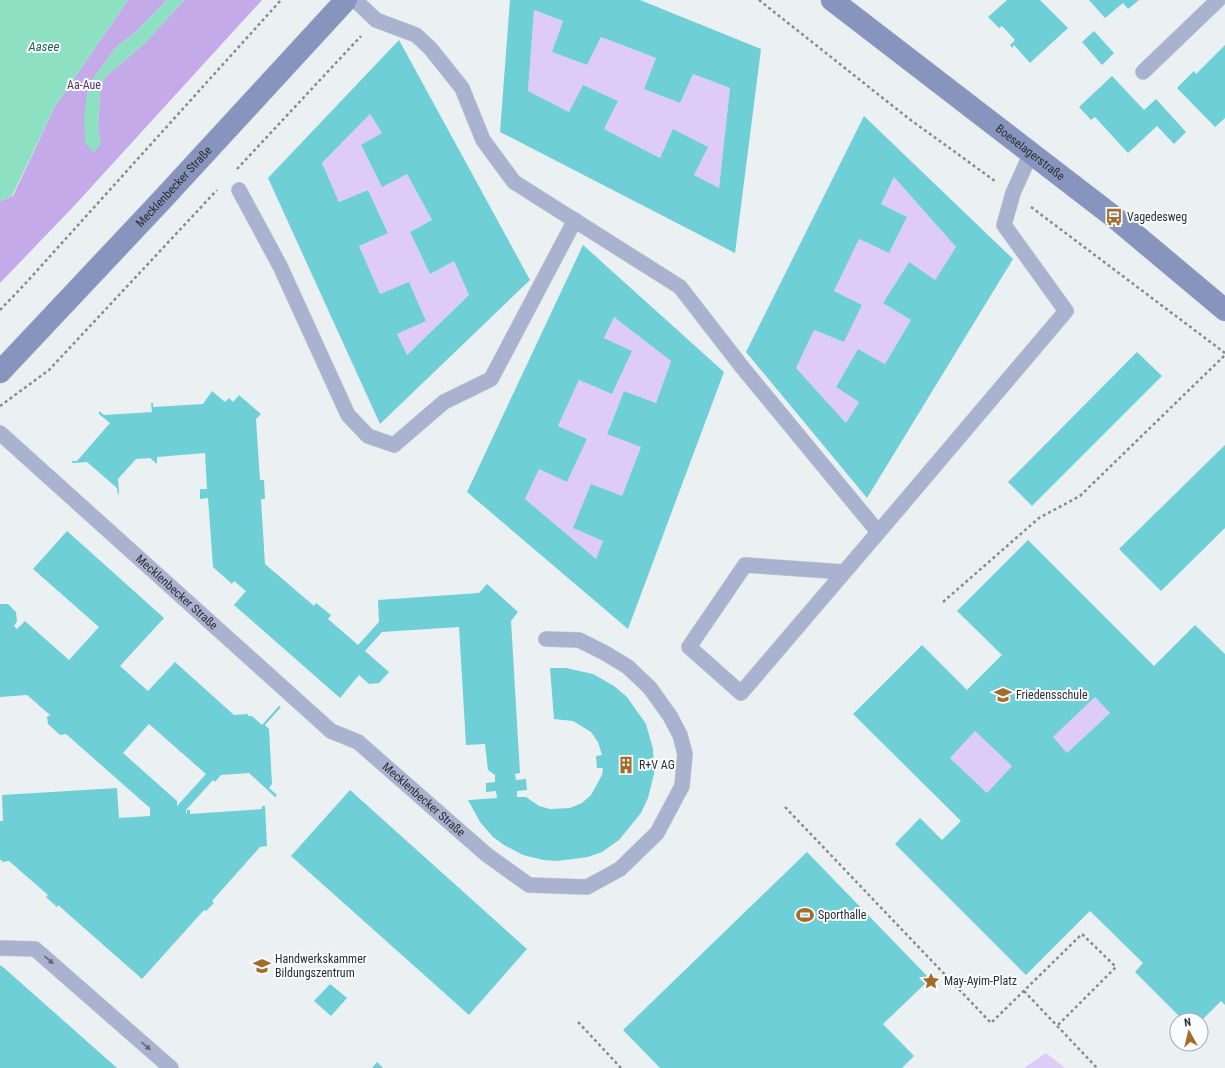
<svg xmlns="http://www.w3.org/2000/svg" width="1225" height="1068" font-family="'Roboto Condensed',sans-serif">
<style>
.green{fill:#decbf8}
.forest{fill:#c5aae9}
.water{fill:#8de0c1}
.building{fill:#6ecfd7;fill-rule:evenodd}
.lines{fill:none;stroke-linecap:round;stroke-linejoin:round}
.lane-casing{stroke:#c8cdd0;stroke-width:16}
.secondary-casing{stroke:#c8cdd0;stroke-width:23}
.path{stroke:#898c8e;stroke-width:2.5;stroke-dasharray:3 3;stroke-linecap:butt}
.lane{stroke:#a9b3cf;stroke-width:15}
.secondary{stroke:#8795be;stroke-width:22}
.oneway{fill:#646976}
.labels{text-anchor:middle;stroke-width:4;stroke-linejoin:round;paint-order:stroke}
.park-label{font-size:12px;fill:#522e77;stroke:#fafdff}
.street-label{font-size:12px;fill:#2b2d2e;stroke:#fafdff}
.poi-label{font-size:12px;fill:#2b2d2e;stroke:#fafdff;text-anchor:start}
.water-label{font-size:13px;font-style:italic;fill:#1e5f4a;stroke:#fafdff}
</style>
<rect width="100%" height="100%" fill="#ebf0f3"/>
<!-- green -->
<g class="green">
<path d="M534,10L563,21L552,52L587,65L601,37L656,58L644,89L680,103L693,74L730,88L719,188L694,175L707,147L673,129L660,158L604,129L618,101L583,85L569,112L528,91Z"/>
<path d="M370,114L382,133L361,146L382,186L407,174L432,220L410,232L430,274L454,261L469,295L407,355L397,334L426,321L409,282L380,294L359,246L388,232L368,190L339,202L322,163Z"/>
<path d="M894,177L956,247L935,280L908,263L883,303L911,320L885,364L858,349L836,387L859,402L846,423L796,368L814,330L844,342L862,305L834,291L859,239L889,253L907,217L881,204Z"/>
<path d="M614,317L671,361L656,403L624,391L607,433L641,447L622,496L573,528L603,541L596,559L525,499L539,469L567,482L587,439L558,426L579,380L612,394L632,351L604,338Z"/>
<path d="M1095,697L1110,713L1067,753L1053,737Z"/>
<path d="M975,731L1012,766L987,793L950,758Z"/>
<path d="M1046,1053L1065,1068H1024Z"/>
</g>
<!-- forest -->
<path class="forest" d="M128,0H167L135,33L116,47L88,86L101,143L98,128L100,93L104,78L146,42L184,0H262L74,206L0,283V201L13,196L54,108Z"/>
<!-- water -->
<g class="water">
<path d="M0,0H128L54,108L12,196L0,201Z"/>
<path d="M167,0H184L146,42L104,78L100,93L98,128L101,143L94,153L85,143L84,117L88,86L116,47L135,33Z"/>
</g>
<!-- building -->
<g class="building">
<path d="M510,0H640L761,49L735,253L500,132ZM534,10L563,21L552,52L587,65L601,37L656,58L644,89L680,103L693,74L730,88L719,188L694,175L708,147L673,129L660,158L604,129L618,101L583,85L569,112L528,91Z"/>
<path d="M1007,0H1040L1068,28L1030,63L1014,45L1012,48L1010,45L1015,40L1002,26L999,28L988,17Z"/>
<path d="M1089,0H1139L1128,9L1123,3L1105,18Z"/>
<path d="M1094,31L1114,53L1102,65L1082,42Z"/>
<path d="M399,40L530,280L380,424L268,178ZM370,114L382,133L361,145L382,187L407,174L432,220L410,232L430,274L454,261L469,295L407,355L397,334L426,321L409,282L380,294L359,246L388,233L368,190L339,202L322,163Z"/>
<path d="M1225,45V118L1215,127L1177,88L1194,71L1196,74Z"/>
<path d="M1112,76L1144,110L1156,99L1186,132L1174,144L1157,126L1128,153L1095,117L1091,120L1079,107Z"/>
<path d="M864,116L1013,259L867,498L746,352ZM894,177L956,247L935,280L909,262L883,303L911,320L885,364L858,349L836,387L859,402L846,423L796,368L814,330L844,342L862,305L834,291L859,239L889,253L907,217L881,204Z"/>
<path d="M583,245L724,372L628,629L467,492ZM614,317L671,361L656,403L624,391L607,434L641,447L622,496L591,484L573,528L603,541L596,559L525,499L539,469L567,482L587,439L558,426L579,380L612,394L632,351L604,338Z"/>
<path d="M1137,352L1162,376L1032,506L1008,482Z"/>
<path d="M212,391L225,402L229,398L233,402L239,395L261,414L256,419L260,480H264L265,499H261L265,564L314,606L316,603L331,615L328,619L358,645L379,622L378,600L479,593L487,584L518,612L511,621L520,773L515,774L516,780L526,779L527,790L517,791V797H526L539,806L550,809L570,808L582,803L591,795L602,775L603,768H597L596,756L602,755L598,742L591,732L573,721L554,719L550,668H566L593,674L614,686L627,697L646,724L653,749L654,774L648,798L641,813L619,840L602,852L588,857L557,861L543,860L523,855L504,845L493,837L480,822L468,800L497,798L496,791L486,792V783L495,782V775L488,770L485,744L466,745L459,627L382,632L365,651L389,672L379,683L369,684L359,675L340,698L234,605L246,591L234,581L232,584L213,567L208,498L200,499V489H207L205,453L157,457V464L150,458L136,459L118,479L119,493L118,495L117,488L87,462L73,463L71,461H77L110,423L99,414V411L104,415L152,412L151,403H153V407L203,404Z"/>
<path d="M1225,445V528L1161,591L1119,549Z"/>
<path d="M67,531L164,618L120,666L148,691L175,662L234,715L248,714V716H252L262,725L279,706L281,707L265,725L269,729L272,784L269,788L277,795L275,797L249,773L221,775L215,782L213,780L186,810L187,816V810H190V814L262,809V806H265L267,846L260,847L212,901L214,903L206,911L204,910L142,979L58,905L57,907L46,897L48,895L9,861L2,862V860H0V821H3L2,795L117,788L119,818L150,816V808L66,734L60,735L48,724L47,717L50,715L27,695L0,697V604H8L16,612L17,621L14,626L17,629L25,621L69,660L99,627L33,569ZM149,724L206,774L177,806V801L123,753Z"/>
<path d="M1028,540L1154,666L1195,625L1225,654V1005L1221,1001L1202,1020H1183L1135,972L1143,963L1090,911L1026,975L895,844L920,818L942,840L961,821L853,714L922,645L967,690L1002,655L957,611ZM1095,697L1110,713L1067,753L1053,737ZM975,731L1012,766L987,793L950,758Z"/>
<path d="M350,790L527,949L469,1015L291,856Z"/>
<path d="M807,852L930,979L883,1024L914,1056L902,1068H660L623,1030Z"/>
<path d="M0,965L3,967L117,1068H0Z"/>
<path d="M330,984L347,998L331,1016L314,1001Z"/>
<path d="M377,1062L383,1068H372Z"/>
</g>
<g class="lines">
<!-- lane casing -->
<g class="lane-casing">
<g id="lane">
<path d="M355,0L376,20L416,35L430,48L462,88L483,140L514,182L680,287L742,367L878,532"/>
<path d="M1143,72L1218,0"/>
<path d="M239,190L280,266L348,415L368,436L394,445L444,402L491,379L575,220"/>
<path id="s1" d="M0,433L331,731L358,742L487,855L529,885L587,887L620,869L657,833L682,786L685,754L680,735L670,716L650,688L628,667L605,653L579,640L546,639"/>
<path d="M844,572L745,565L689,647L741,693C850,566 958,439 1066,311L1004,225L1013,193L1031,153"/>
<path d="M0,948L35,949L171,1068"/>
</g>
</g>
<!-- secondary casing -->
<g class="secondary-casing">
<g id="secondary">
<path id="s2" d="M832,0L1114,217L1225,310"/>
<path id="s3" d="M0,372L160,202L346,0"/>
</g>
</g>
<!-- path -->
<g class="path">
<path d="M759,0L908,118L995,181"/>
<path d="M237,169L361,36"/>
<path d="M1031,207L1225,353"/>
<path d="M0,310L24,285L281,0"/>
<path d="M0,406L49,370L217,190"/>
<path d="M943,602L1039,518L1080,496L1225,355"/>
<path d="M785,807L991,1023L1082,934L1116,967L1057,1026"/>
<path d="M1024,991L1097,1068"/>
<path d="M578,1022L621,1068"/>
</g>
<!-- lane -->
<use href="#lane" class="lane"/>
<!-- secondary -->
<use href="#secondary" class="secondary"/>
</g>
<!-- one-way arrows -->
<defs><path id="oneway-solid" d="M-6-.8H1V-3.2L6.5 0L1 3.2V.8H-6Z"/></defs>
<g class="oneway">
<use href="#oneway-solid" transform="translate(49 960) rotate(41)"/>
<use href="#oneway-solid" transform="translate(146 1046) rotate(41)"/>
</g>
<!-- icons -->
<defs>
<g id="bus-bare" transform="scale(1.38)"><path d="M-5-6H5V4H4V6H2V4H-2V6H-4V4H-5ZM-3.5-4V0h7V-4ZM-3.5 1.2v1.5H-2V1.2ZM2 1.2v1.5H3.5V1.2Z" fill="#a46c29" stroke="#fafdff" stroke-width="2.5" paint-order="stroke"/></g>
<g id="school-bare" transform="scale(1.38)"><path d="M0-5L7-2L0 1L-7-2ZM-4 1L0 2.5L4 1V4Q0 6-4 4Z" fill="#a46c29" stroke="#fafdff" stroke-width="2.5" paint-order="stroke"/></g>
<g id="building-bare" transform="scale(1.38)"><path d="M-4-6H4V6H1V3H-1V6H-4ZM-2.5-4.3h1.7v1.8h-1.7ZM.8-4.3h1.7v1.8H.8ZM-2.5-1h1.7V.8h-1.7ZM.8-1h1.7V.8H.8Z" fill="#a46c29" stroke="#fafdff" stroke-width="2.5" paint-order="stroke"/></g>
<g id="stadium-bare" transform="scale(1.38)"><path d="M0-5a6.5 5 0 1 0 0 10a6.5 5 0 1 0 0-10ZM-3.5-1.8h7v3.6h-7Z" fill="#a46c29" stroke="#fafdff" stroke-width="2.5" paint-order="stroke"/></g>
<g id="university-bare" transform="scale(1.38)"><path d="M0-5L7-2L0 1L-7-2ZM-4 1L0 2.5L4 1V4Q0 6-4 4Z" fill="#a46c29" stroke="#fafdff" stroke-width="2.5" paint-order="stroke"/></g>
<g id="sight-bare" transform="scale(1.38)"><path d="M0-6L1.8-2.2L6-1.7L2.9 1.2L3.7 5.4L0 3.3L-3.7 5.4L-2.9 1.2L-6-1.7L-1.8-2.2Z" fill="#a46c29" stroke="#fafdff" stroke-width="2.5" paint-order="stroke"/></g>
</defs>
<g fill-rule="evenodd">
<use href="#bus-bare" x="1114" y="217"/>
<use href="#school-bare" x="1003" y="695"/>
<use href="#building-bare" x="626" y="765"/>
<use href="#stadium-bare" x="805" y="915"/>
<use href="#university-bare" x="262" y="966"/>
<use href="#sight-bare" x="931" y="981"/>
</g>
<g class="labels">
<!-- park labels -->
<g class="park-label">
<text x="84" y="89">Aa-Aue</text>
</g>
<!-- street labels -->
<g class="street-label">
<text dy="4" stroke="none"><textPath href="#s2" startOffset="250">Boeselagerstraße</textPath></text>
<text dy="4" stroke="none"><textPath href="#s3" startOffset="254">Mecklenbecker Straße</textPath></text>
<text dy="4" stroke="none"><textPath href="#s1" startOffset="238">Mecklenbecker Straße</textPath></text>
<text dy="4" stroke="none"><textPath href="#s1" startOffset="562">Mecklenbecker Straße</textPath></text>
</g>
<!-- poi labels -->
<g class="poi-label">
<text x="1127" y="221">Vagedesweg</text>
<text x="1016" y="699">Friedensschule</text>
<text x="639" y="769">R+V AG</text>
<text x="818" y="919">Sporthalle</text>
<text x="275" y="963">Handwerkskammer<tspan x="275" dy="14">Bildungszentrum</tspan></text>
<text x="944" y="985">May-Ayim-Platz</text>
</g>
<!-- water labels -->
<g class="water-label">
<text x="44" y="51">Aasee</text>
</g>
</g>
<!-- north arrow -->
<g transform="translate(1189 1032) rotate(352)"><circle r="19" fill="#fafdff" stroke="#a7aaab"/>
<path d="M0-3L7 15L0 10L-7 15Z" fill="#a46c29"/>
<text y="-6" font-size="11" font-weight="bold" text-anchor="middle" fill="#2b2d2e">N</text>
</g>
</svg>
